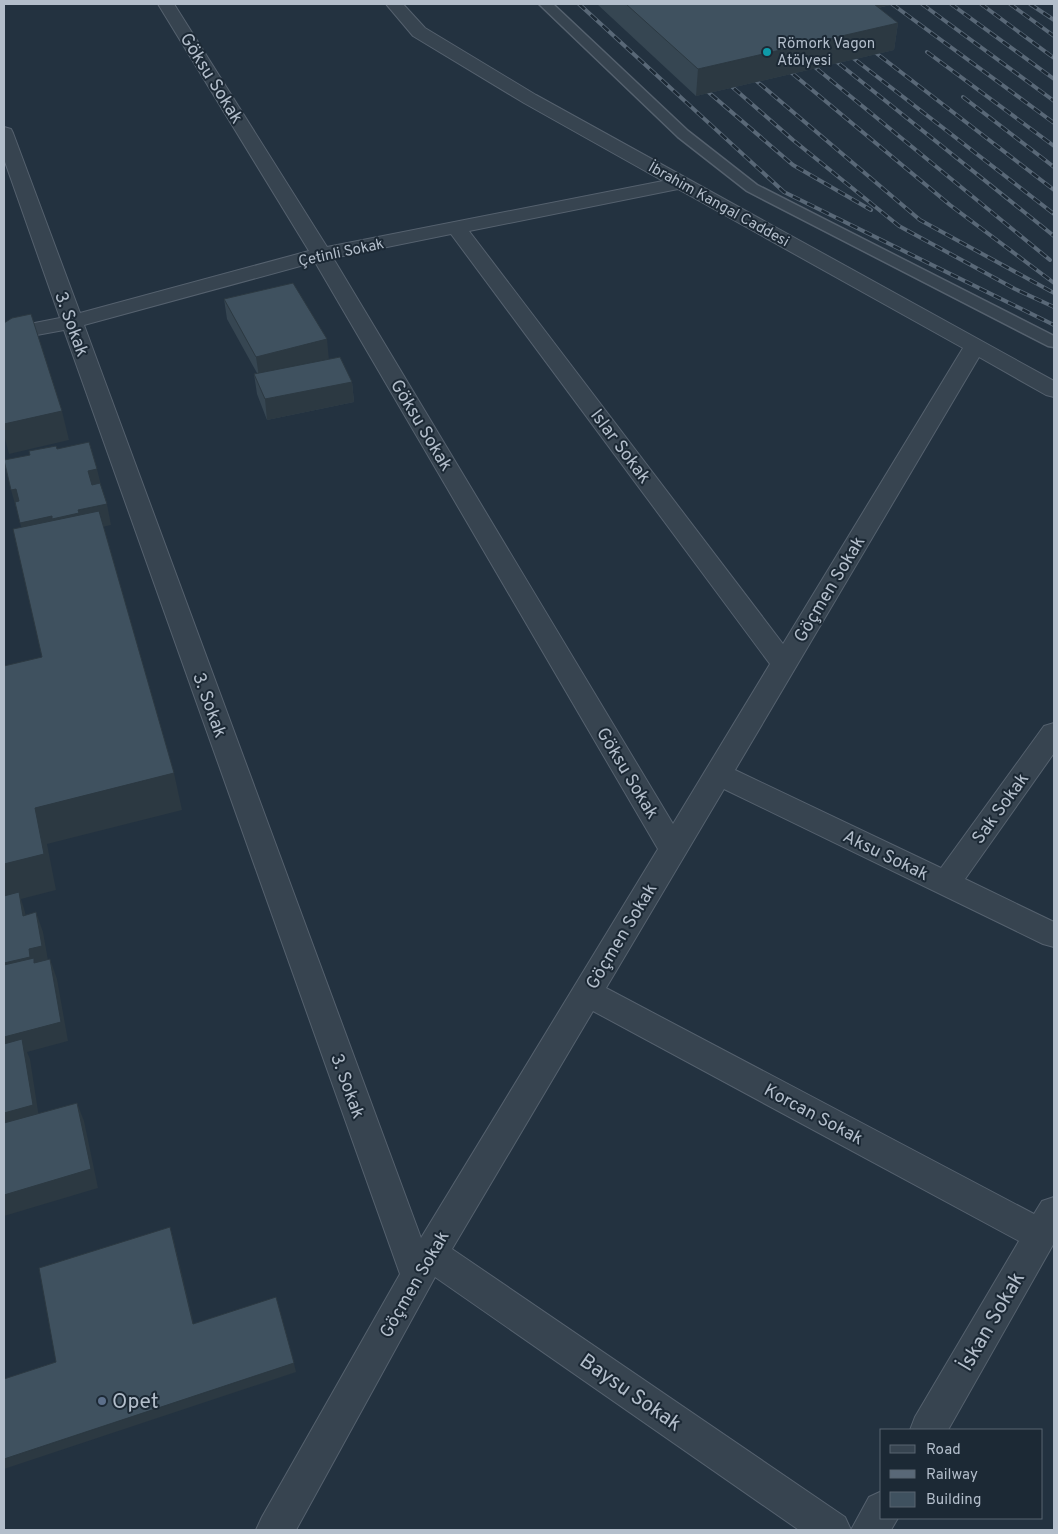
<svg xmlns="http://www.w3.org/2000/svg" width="1058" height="1534" font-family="Overpass,sans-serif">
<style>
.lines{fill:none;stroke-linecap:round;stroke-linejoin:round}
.lane-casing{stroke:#55616e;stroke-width:3}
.street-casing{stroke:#55616e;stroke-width:2}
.lane{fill:#374450;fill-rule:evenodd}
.street{fill:#374450;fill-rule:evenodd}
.rail-casing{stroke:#596877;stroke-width:4}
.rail{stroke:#1c2935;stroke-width:2.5;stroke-dasharray:8;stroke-linecap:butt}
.wall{fill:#364652}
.shaded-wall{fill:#2c3942}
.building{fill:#3f515f;stroke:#2c3942}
.culture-dot{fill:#0f9aa8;stroke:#1c2935;stroke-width:2}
.service-dot{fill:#5c6f8a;stroke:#1c2935;stroke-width:2}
.labels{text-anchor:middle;stroke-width:4;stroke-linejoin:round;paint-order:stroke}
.far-poi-label{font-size:15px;fill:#b3becb;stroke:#1c2935;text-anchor:start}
.far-street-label{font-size:15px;fill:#b3becb;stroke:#1c2935}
.street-label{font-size:18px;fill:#b3becb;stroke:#1c2935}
.near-street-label{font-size:21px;fill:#b3becb;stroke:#1c2935}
.near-poi-label{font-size:21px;fill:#b3becb;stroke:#1c2935;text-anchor:start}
</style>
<rect width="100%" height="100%" fill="#233240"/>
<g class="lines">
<!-- lane casing -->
<g class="lane-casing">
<path id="lane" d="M539,4H553L688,131L757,185L1054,336V347L1048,346L747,191L678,137Z"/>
</g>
<!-- street casing -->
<g class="street-casing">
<path id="street" d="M158,4H174L327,247L663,181L524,103L413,36L386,4H403L425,28L536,95L1054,381V397L1046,395L979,357L735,770L941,868L1044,726L1054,723V753L965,879L1054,922V947L1043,944L724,789L606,988L1034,1214L1042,1201L1054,1197V1243L948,1430H910L915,1417L1019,1241L593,1011L452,1249L845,1517L851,1530L869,1497L882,1491V1518H898L891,1530H799L435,1277L296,1530H256L262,1517L400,1274L64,330L4,341V329L60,318L4,159V127L11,129L13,133L80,313L309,251ZM678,189L963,348L783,644L469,231ZM451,234L770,664L673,824L333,258ZM315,262L658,849L421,1238L84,325Z"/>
</g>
<!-- lane -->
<use href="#lane" class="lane"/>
<!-- street -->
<use href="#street" class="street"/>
<!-- rail casing -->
<g class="rail-casing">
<g id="rail">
<path d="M579,4L784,192L1054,325"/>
<path d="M892,4L1054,123"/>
<path d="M922,4L1054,101"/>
<path d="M951,4L1054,79"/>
<path d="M981,4L1054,58"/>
<path d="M1010,4L1054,36"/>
<path d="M1030,4L1054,20"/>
<path d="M867,46L1054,190"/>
<path d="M844,51L1054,214"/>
<path d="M927,52L1054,146"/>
<path d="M827,54L1054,236"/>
<path d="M805,59L1050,260"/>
<path d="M781,64L950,205L1054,283"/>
<path d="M747,73L920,220L1054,293"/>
<path d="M722,78L793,140L899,226L1015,289L1054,307"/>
<path d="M699,84L793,165L871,210"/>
<path d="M963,97L1054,167"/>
</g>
</g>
<!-- rail -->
<use href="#rail" class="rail"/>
</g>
<!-- wall -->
<g class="wall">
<path d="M597,4H895L878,8L898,23L894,50L696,96Z"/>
<path d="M224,299L329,359L352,382L354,402L267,420L257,394L254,374L257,373L227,319Z"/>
</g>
<!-- shaded-wall -->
<g class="shaded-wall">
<path d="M851,4H895L849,14Z"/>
<path d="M898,23L894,50L696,96L698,69Z"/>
<path d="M327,339L329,360L259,377L256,357Z"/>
<path d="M352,382L354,402L267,420L265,399Z"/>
<path d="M62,411L69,440L9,454L4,435V424Z"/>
<path d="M97,469L102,489L92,491L88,471Z"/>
<path d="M16,489L22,510L17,511L11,490Z"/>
<path d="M107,504L111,525L26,544L20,523Z"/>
<path d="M174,773L182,810L47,844L56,890L21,899L25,912L30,936L4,904V864L35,808Z"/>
<path d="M36,912L43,932L49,966L4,985V963L29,949Z"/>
<path d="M50,959L57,979L68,1041L27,1052L30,1059L40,1124L4,1134V1037Z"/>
<path d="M77,1103L84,1121L98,1188L4,1216V1195Z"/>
<path d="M170,1227L173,1237L196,1333L193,1324Z"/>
<path d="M294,1363L296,1372L4,1469V1459Z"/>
</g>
<!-- building -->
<g class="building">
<path d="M626,4H874L898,23L698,69Z"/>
<path d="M293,283L327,339L256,357L224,299Z"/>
<path d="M31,314L62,411L4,424V323L12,318Z"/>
<path d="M340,357L352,382L265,399L254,374Z"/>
<path d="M89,442L97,469L88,471L92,485L100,483L107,504L78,510L79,513L52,519V516L20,523L15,502L19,501L16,489L11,490L4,460L30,455L29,451L56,446L57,449Z"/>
<path d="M99,511L174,773L35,808L44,854L4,864V666L42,657L13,529Z"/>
<path d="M19,892L23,916L36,912L42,946L29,949L30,957L4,963V896Z"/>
<path d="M34,958V963L50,959L61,1022L4,1037V965Z"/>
<path d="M22,1039L33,1105L4,1113V1044Z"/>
<path d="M77,1103L91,1169L4,1195V1123Z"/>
<path d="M170,1227L193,1324L276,1297L294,1363L4,1459V1379L56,1362L39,1268Z"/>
</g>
<!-- markers -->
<circle class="culture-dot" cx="767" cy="52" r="5"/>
<circle class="service-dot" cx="102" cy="1401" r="5"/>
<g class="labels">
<!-- far-poi labels -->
<g class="far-poi-label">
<text x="777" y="48">Römork Vagon<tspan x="777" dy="17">Atölyesi</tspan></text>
</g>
<!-- far-street labels -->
<g class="far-street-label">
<text transform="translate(719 204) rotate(29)" y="5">İbrahim Kangal Caddesi</text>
<text transform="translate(341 252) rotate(-12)" y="5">Çetinli Sokak</text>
</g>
<!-- street labels -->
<g class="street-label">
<text transform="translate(212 78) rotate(58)" y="6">Göksu Sokak</text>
<text transform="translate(72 324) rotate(70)" y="6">3. Sokak</text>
<text transform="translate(422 425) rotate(59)" y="6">Göksu Sokak</text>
<text transform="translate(621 446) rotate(53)" y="6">Islar Sokak</text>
<text transform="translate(829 589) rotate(-59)" y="6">Göçmen Sokak</text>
<text transform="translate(210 705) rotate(70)" y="6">3. Sokak</text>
<text transform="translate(628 773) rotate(59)" y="6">Göksu Sokak</text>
<text transform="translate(1000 808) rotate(-54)" y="6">Sak Sokak</text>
<text transform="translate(886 855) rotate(26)" y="6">Aksu Sokak</text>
<text transform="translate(621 936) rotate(-59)" y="6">Göçmen Sokak</text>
<text transform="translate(348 1086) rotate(70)" y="6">3. Sokak</text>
<text transform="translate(814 1114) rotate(28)" y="6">Korcan Sokak</text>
<text transform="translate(414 1284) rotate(-60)" y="6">Göçmen Sokak</text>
</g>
<!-- near-street labels -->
<g class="near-street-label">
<text transform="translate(991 1321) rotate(-60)" y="7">İskan Sokak</text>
<text transform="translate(631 1392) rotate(35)" y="7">Baysu Sokak</text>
</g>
<!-- near-poi labels -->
<g class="near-poi-label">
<text x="112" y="1408">Opet</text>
</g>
</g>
<!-- border -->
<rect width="1058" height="1534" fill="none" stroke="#b3becb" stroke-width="10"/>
<!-- legend -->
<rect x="880" y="1429" width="162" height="90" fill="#1c2935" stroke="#586571"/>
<rect x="890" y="1445" width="25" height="8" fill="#374450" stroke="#586571"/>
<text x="926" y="1454" font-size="15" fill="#b3becb">Road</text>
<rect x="890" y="1470" width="25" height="8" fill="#596877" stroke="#586571"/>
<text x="926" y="1479" font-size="15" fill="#b3becb">Railway</text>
<rect x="890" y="1492" width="25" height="15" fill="#3f515f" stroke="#586571"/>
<text x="926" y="1504" font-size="15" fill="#b3becb">Building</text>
</svg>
